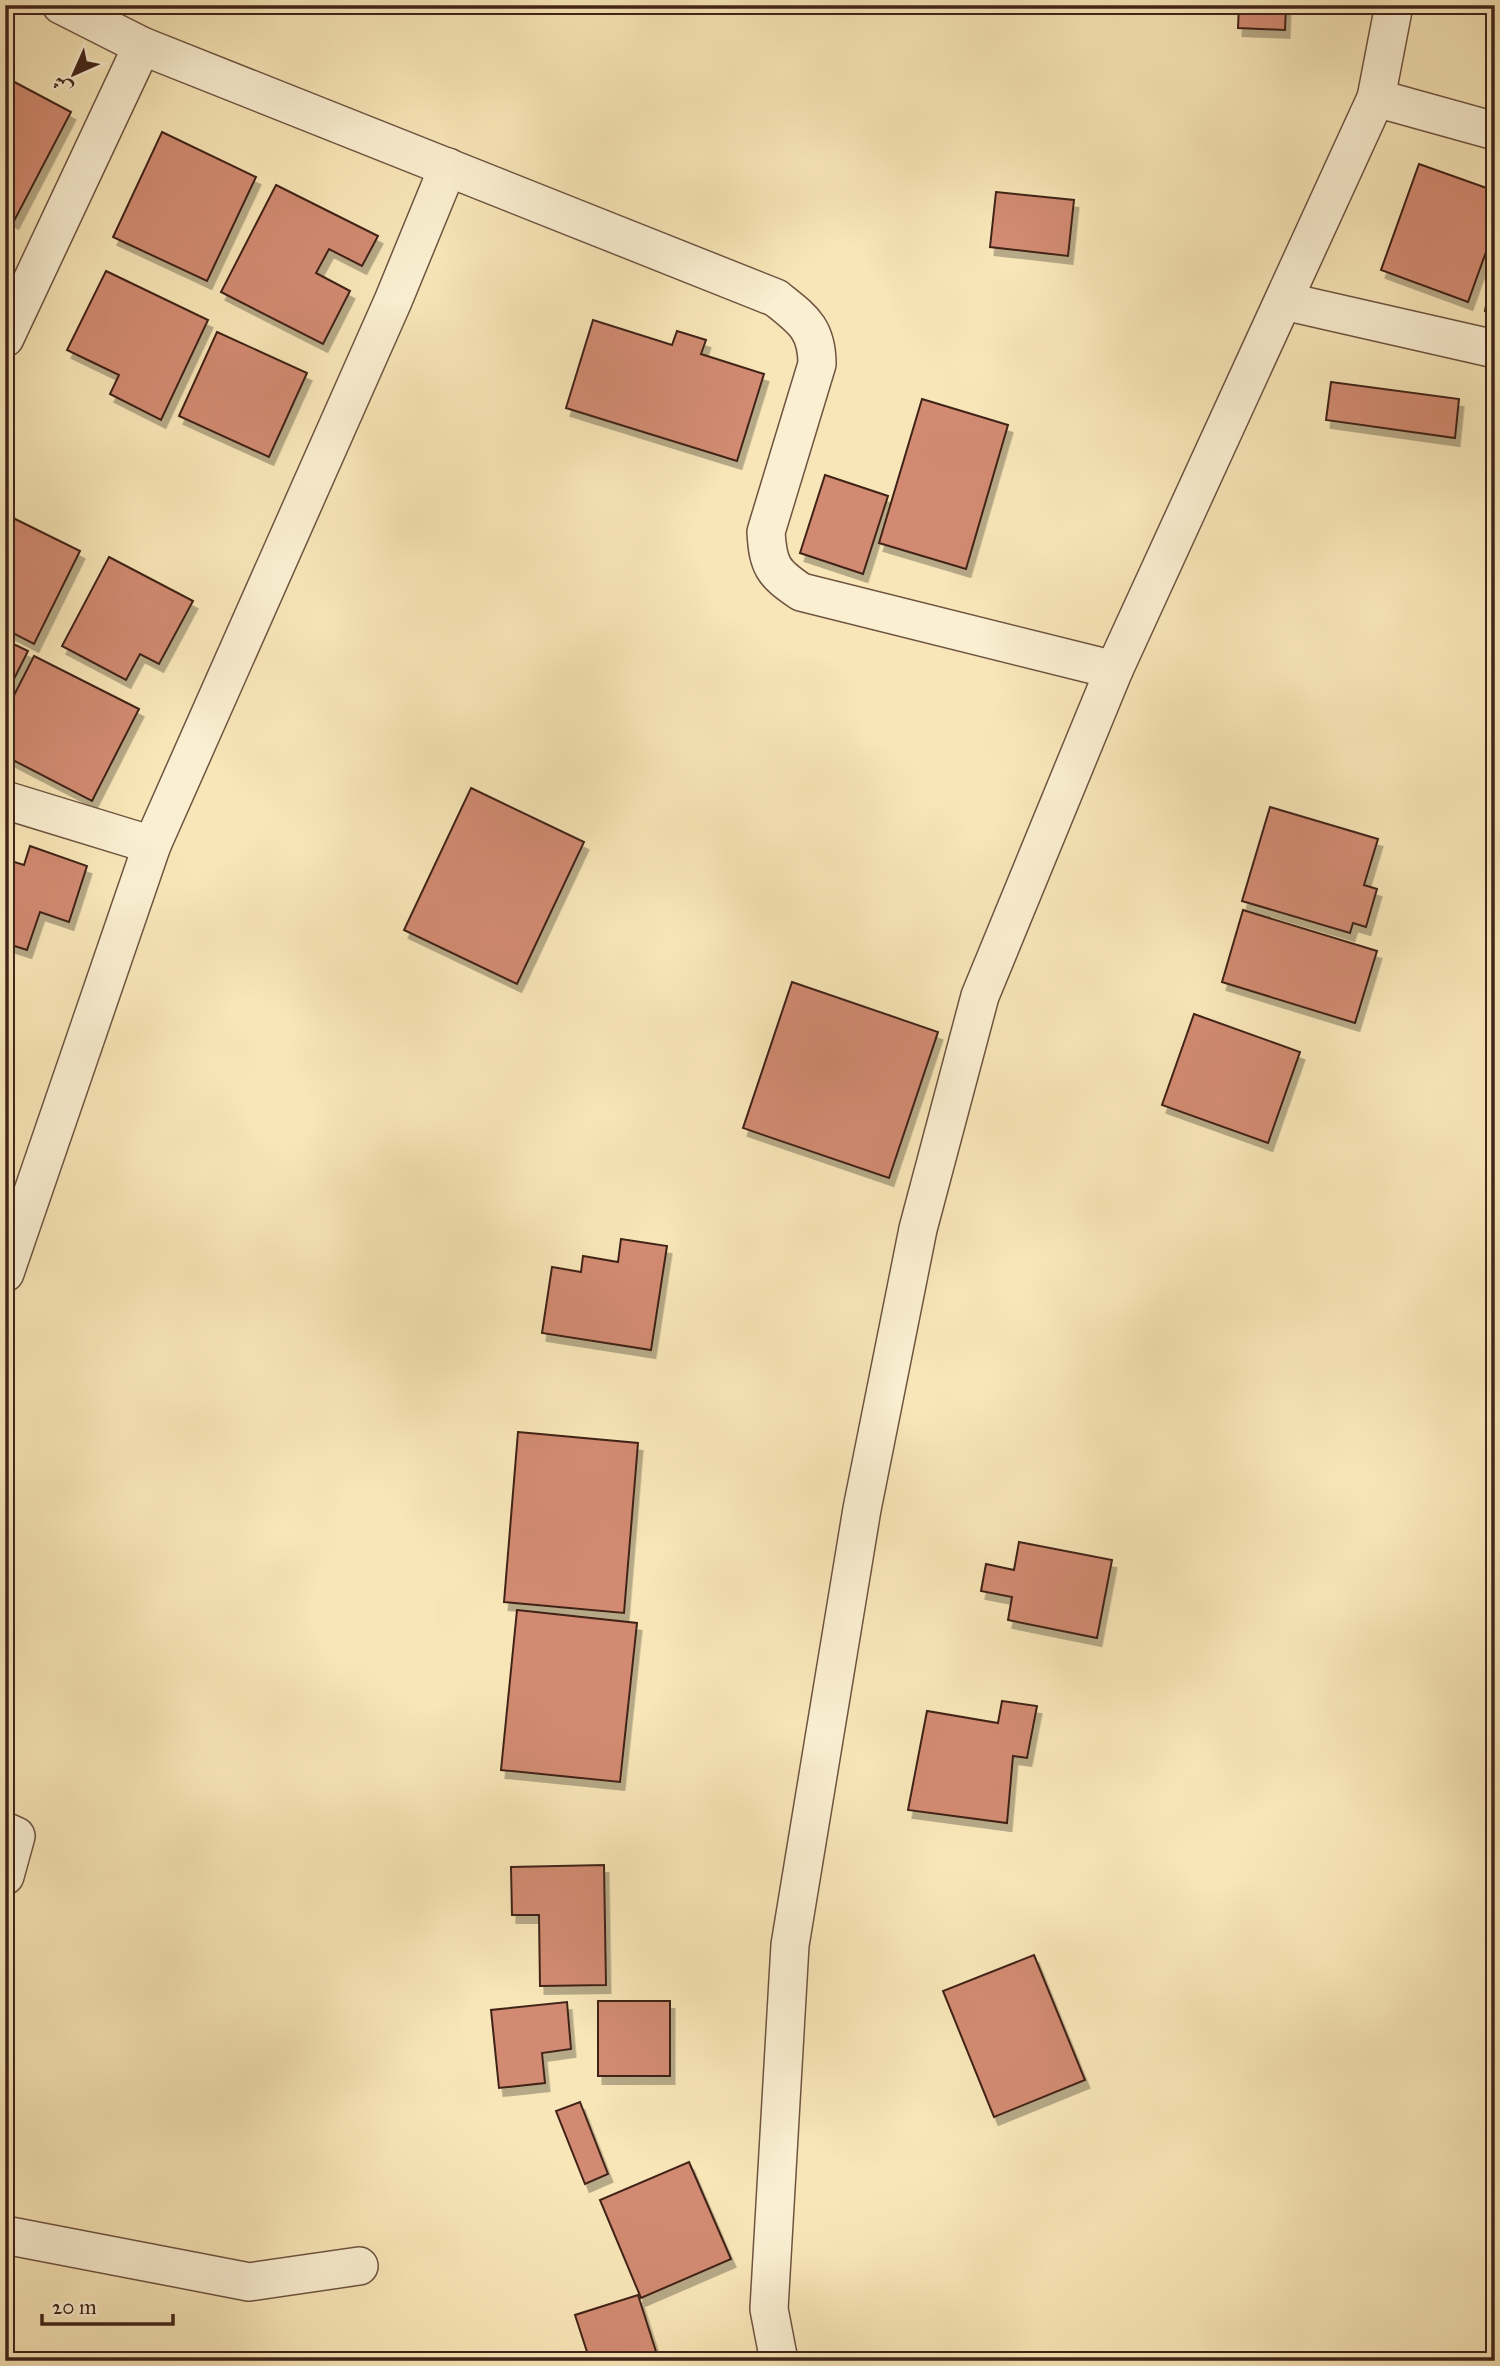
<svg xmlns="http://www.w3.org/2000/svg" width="1500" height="2366" font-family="'IM FELL Great Primer',Amiri,serif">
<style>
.building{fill:#d28b72;stroke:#412419;stroke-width:2;filter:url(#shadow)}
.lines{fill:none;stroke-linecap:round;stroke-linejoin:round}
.street-casing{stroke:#6f5441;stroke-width:40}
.street{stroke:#faefd1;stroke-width:37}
</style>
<defs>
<filter id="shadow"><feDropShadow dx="4.5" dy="8" stdDeviation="0" flood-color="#0004"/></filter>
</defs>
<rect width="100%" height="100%" fill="#f8e6b8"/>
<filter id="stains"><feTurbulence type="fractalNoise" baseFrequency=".00286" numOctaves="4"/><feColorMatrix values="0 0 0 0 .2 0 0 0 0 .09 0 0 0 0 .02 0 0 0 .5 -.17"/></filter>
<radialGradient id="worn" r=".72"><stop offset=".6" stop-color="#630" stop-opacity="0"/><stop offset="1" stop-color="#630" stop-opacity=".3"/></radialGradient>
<!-- building -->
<g class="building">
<path d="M1239,5H1286L1285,30L1238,28Z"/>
<path d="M5,77L71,112L14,221L5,216Z"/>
<path d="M162,132L256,177L207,281L113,237Z"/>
<path d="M1419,164L1495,191V227L1468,302L1381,270Z"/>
<path d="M276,185L378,236L362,266L329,249L316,273L350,291L323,344L221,292Z"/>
<path d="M996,192L1074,200L1068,256L990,247Z"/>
<path d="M1495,258V313L1485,311Z"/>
<path d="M106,271L208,320L161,420L110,394L119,375L67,350Z"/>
<path d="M593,320L672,345L677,331L706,340L701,354L764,374L737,461L566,408Z"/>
<path d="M217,332L307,373L269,457L179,416Z"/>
<path d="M1331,382L1459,399L1455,438L1326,420Z"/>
<path d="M922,399L1008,425L966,569L879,543Z"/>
<path d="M825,475L888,496L863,574L800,553Z"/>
<path d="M5,514L80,551L34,644L5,629Z"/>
<path d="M109,557L193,601L159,664L140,654L126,680L62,646Z"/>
<path d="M5,640L28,651L5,697Z"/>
<path d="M34,656L139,709L92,801L5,756V713Z"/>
<path d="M471,788L584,842L517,984L404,930Z"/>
<path d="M1270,807L1378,839L1364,885L1377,889L1366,927L1353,923L1350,933L1242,901Z"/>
<path d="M30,846L87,866L69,922L40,912L27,950L5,943V859L24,865Z"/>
<path d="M1243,910L1377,951L1355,1023L1222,982Z"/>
<path d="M792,982L938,1032L889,1178L743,1128Z"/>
<path d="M1194,1014L1300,1052L1268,1143L1162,1105Z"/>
<path d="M621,1239L667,1246L651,1350L542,1333L552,1267L581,1272L583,1256L618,1262Z"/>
<path d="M518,1432L638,1443L624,1613L504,1602Z"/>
<path d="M1019,1542L1112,1560L1097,1638L1008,1620L1012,1597L981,1591L986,1564L1014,1570Z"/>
<path d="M517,1610L637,1623L620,1782L501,1770Z"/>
<path d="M1002,1701L1037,1706L1027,1758L1013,1756L1007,1823L908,1810L927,1711L998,1723Z"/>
<path d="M604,1865L606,1985L540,1986L539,1915H512L511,1867Z"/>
<path d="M1034,1955L1085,2080L994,2117L943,1991Z"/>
<rect x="598" y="2001" width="72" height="75"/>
<path d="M567,2002L571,2049L542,2053L545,2083L499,2088L491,2010Z"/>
<path d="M580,2102L608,2174L585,2184L556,2111Z"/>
<path d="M689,2162L731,2259L641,2298L600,2200Z"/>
<path d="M638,2295L659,2361H590L575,2315Z"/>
</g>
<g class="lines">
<!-- street casing -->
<g class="street-casing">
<g id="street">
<path d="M61,5L142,46L776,298C802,319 817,328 817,364L766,532C768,566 773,573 801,592L1114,670"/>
<path d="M1376,98L1495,131"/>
<path d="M1284,301L1495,349"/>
<path d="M5,338L142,46"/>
<path d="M5,800L152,845"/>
<path d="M5,1273L152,845L393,301L448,167"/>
<path d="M5,1831L16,1836L5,1876"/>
<path d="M5,2235L249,2282L359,2266"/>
<path d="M779,2361L769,2309L790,1945L862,1509L918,1229L980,996L1114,670L1376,98L1394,5"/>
</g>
</g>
<!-- street -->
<use href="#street" class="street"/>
</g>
<!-- margin -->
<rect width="1500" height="2366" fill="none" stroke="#f8e6b8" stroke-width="28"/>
<rect x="7" y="7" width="1486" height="2352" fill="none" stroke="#412419" stroke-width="3.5"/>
<rect x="14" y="14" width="1472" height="2338" fill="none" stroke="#412419" stroke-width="2"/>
<!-- north arrow -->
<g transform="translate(74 74) rotate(225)" stroke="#faefd1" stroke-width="5" paint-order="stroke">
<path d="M0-5L12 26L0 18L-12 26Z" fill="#412419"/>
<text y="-10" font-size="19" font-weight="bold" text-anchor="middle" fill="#412419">ش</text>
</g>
<!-- scale -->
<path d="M42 2314v10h131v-10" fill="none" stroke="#412419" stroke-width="3.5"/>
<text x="52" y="2314" font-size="21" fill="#412419" stroke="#faefd1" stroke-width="5" paint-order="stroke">20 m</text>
<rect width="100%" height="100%" filter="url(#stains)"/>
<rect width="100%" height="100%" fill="url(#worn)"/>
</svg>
